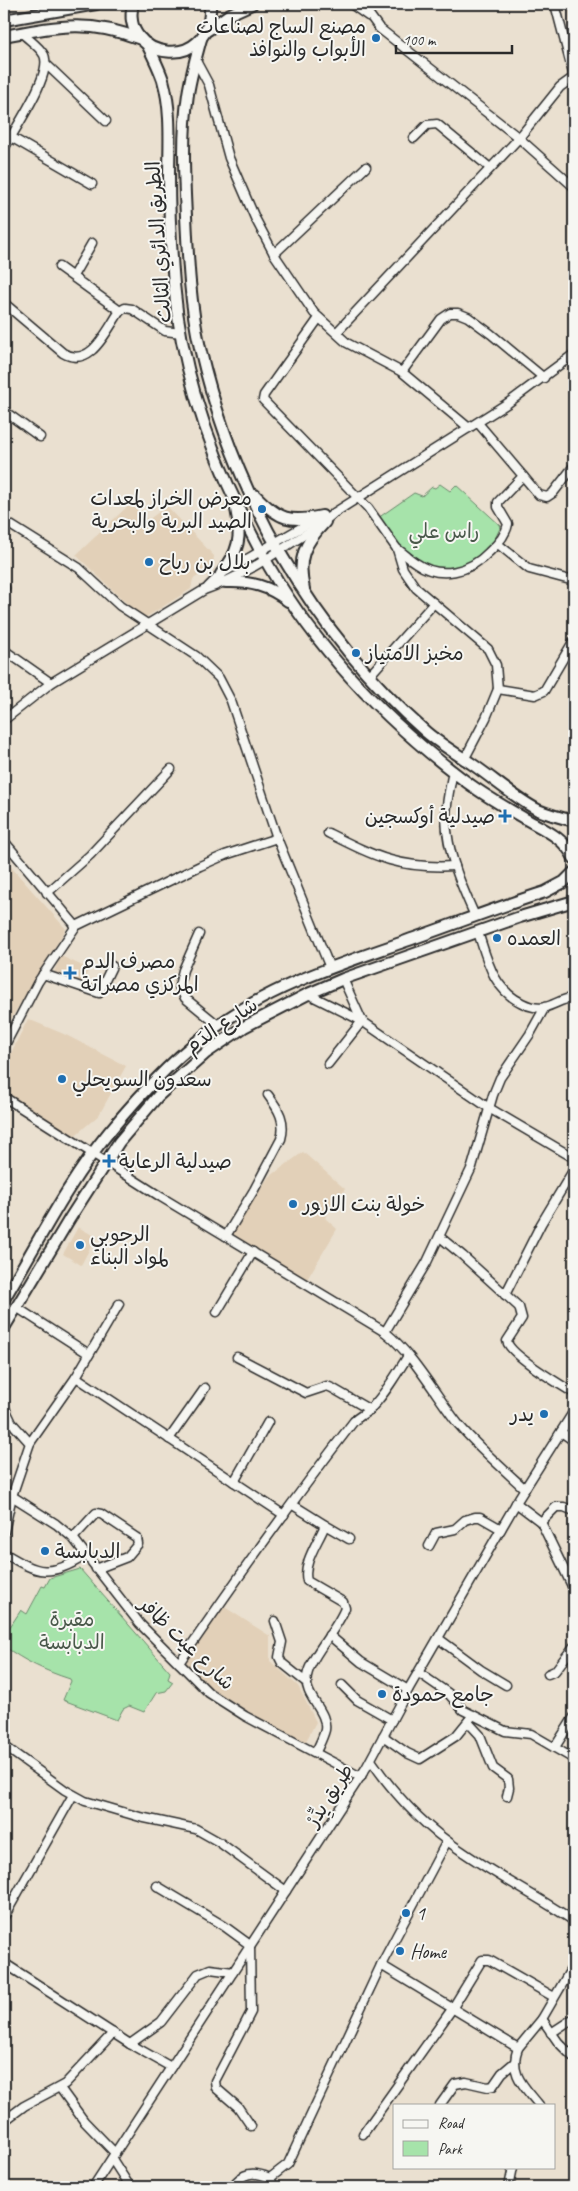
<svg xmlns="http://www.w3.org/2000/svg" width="578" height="2191" font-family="Caveat,'Playpen Sans Arabic',sans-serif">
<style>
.built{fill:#e2d0b8}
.green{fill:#a6e3aa;stroke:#68876a}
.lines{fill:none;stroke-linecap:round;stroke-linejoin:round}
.minor-casing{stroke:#2b2b2b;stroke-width:11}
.major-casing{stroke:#2b2b2b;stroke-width:14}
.minor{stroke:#f6f6f2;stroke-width:8}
.major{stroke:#f6f6f2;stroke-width:10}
.poi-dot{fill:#1f6fb2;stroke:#f6f6f2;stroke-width:2}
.labels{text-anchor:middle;stroke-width:4;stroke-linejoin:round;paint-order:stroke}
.poi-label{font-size:20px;fill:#2b2b2b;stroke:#f6f6f2;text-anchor:start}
.street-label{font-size:20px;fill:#2b2b2b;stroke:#f6f6f2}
.park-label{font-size:20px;fill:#4a594b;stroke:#f6f6f2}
</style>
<rect width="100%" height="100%" fill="#eae0d0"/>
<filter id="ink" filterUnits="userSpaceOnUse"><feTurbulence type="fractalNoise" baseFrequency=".02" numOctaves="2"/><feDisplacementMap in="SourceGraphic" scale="10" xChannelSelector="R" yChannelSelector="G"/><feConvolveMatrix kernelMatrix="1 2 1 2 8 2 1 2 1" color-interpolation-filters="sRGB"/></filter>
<g filter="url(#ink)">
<!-- built -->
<g class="built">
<path d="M131,503L148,520L167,506L214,556L213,568L193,579L191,589L143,619L76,555Z"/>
<path d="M4,859L66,929L4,1030Z"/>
<path d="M61,956L89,969L79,989L52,976Z"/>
<path d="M28,1019L66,1035L126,1066L99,1115L72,1138L40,1115L4,1093V1067Z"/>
<path d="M303,1152L345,1189L325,1218L337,1229L306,1281L229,1235L268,1178Z"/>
<path d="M78,1227L96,1237L81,1265L63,1254Z"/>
<path d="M223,1606L270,1636V1661L298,1686L316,1722L304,1745L213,1695L187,1669L186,1661Z"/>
</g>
<!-- green -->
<g class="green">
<path d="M440,484L450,491L456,485L501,526L493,543L485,554L468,567L434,571L404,553L378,518L414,493L422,496L432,487L435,488Z"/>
<path d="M80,1569L170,1672L168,1679L173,1682L166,1691L156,1693L144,1712L129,1706L123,1709L117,1720L63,1700L71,1681L70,1679C45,1671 24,1661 4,1646V1636L21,1610L27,1614L42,1586L45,1587L50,1578Z"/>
</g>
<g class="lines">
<!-- minor casing -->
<g class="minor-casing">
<g id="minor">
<path d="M351,4L368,16"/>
<path d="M365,4L366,10L379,28L519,138L574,187"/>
<path d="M555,4L574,77"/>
<path d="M195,59L209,85L229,158L255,218L274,254L314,313L347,343L402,372L469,428"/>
<path d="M46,64L106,121"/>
<path d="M4,133L92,184"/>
<path d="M414,138L427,125L437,124L490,168"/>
<path d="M4,149C14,130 53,74 44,55C39,46 29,40 22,33"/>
<path d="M274,254L366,167"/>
<path d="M59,267L120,311"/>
<path d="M73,276L92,243"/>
<path d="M4,303L63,353C91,369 106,331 120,311L125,308L132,309L165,331L181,333"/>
<path d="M319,318L264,395L263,400L368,508L397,549L403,569L416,588L488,649L496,665L498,689"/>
<path d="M337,332L519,138L560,87L574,77"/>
<path d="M402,372L441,319L450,313H458L468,317L491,334L544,378"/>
<path d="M4,411L40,437"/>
<path d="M523,476L539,495L547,497L553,493L574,466"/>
<path d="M4,521L79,568L120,606L196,656L219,678L231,701L277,838L330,968"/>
<path d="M498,544L529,569L574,581"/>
<path d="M397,549C404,553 409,559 416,563C440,580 470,572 489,552C497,545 506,535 508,524L498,507V502L523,476L478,423"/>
<path d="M208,587L221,574L316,519"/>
<path d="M4,588H5"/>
<path d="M4,650L51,683"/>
<path d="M370,675L434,603"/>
<path d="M4,720L51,683L204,590C236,579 264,561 293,542C307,533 321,525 334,513L508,403L574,354"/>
<path d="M464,760L486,718L498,689L535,695L544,691L574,640"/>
<path d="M453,771C450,787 446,803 446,818C447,853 461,885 475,916"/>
<path d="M328,833C376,857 399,869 455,866"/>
<path d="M4,841L76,926"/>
<path d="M47,893L90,855L171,769"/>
<path d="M478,932C487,960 493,989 522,1003C528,1006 538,1009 545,1007C555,1005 562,998 574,998"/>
<path d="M199,934L183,970L179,986L185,998L218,1025"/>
<path d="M43,974L99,993L112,966"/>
<path d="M343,979L362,1021"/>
<path d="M308,994L362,1021L489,1108L574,1158"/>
<path d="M4,1047L38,982L76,926L200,866L225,855L277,838"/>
<path d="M328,1064L362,1021"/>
<path d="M4,1097L161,1197L385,1332C414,1355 436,1396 459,1425C479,1448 502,1468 525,1489"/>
<path d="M226,1236L254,1190L281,1139C286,1121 279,1110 268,1095"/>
<path d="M440,1237L463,1256L519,1307L522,1318L507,1341C509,1354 561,1385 574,1393"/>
<path d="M505,1295L541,1224L574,1169"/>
<path d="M16,1307L89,1354"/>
<path d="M217,1312L253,1252"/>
<path d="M385,1332L427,1262L472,1167L493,1095L500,1078L530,1034L545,1007"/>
<path d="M237,1357L306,1393L327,1386L332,1388L370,1410"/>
<path d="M76,1377L284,1515"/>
<path d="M4,1406L12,1423L30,1443"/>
<path d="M561,1432L574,1441"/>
<path d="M169,1439L205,1388"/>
<path d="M234,1482L268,1422"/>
<path d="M4,1491L56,1524L73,1538L140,1624L209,1693L245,1716L361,1777"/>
<path d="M516,1503L541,1522L556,1507H564L574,1511"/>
<path d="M293,1505L325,1525C319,1541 302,1563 307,1581L343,1602L345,1608C338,1628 310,1657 307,1676C303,1697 328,1710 325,1730C323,1738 319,1745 316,1752"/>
<path d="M541,1522L574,1590"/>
<path d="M325,1525L349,1539"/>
<path d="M4,1532L12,1496L30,1443L76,1377L119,1304"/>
<path d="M73,1538L96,1513L101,1514L137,1538L138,1544L127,1557L96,1569"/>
<path d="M429,1546L436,1533L455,1529L465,1520L475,1517H480L501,1529"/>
<path d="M4,1553C39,1574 49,1578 86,1555"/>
<path d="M275,1621L282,1642L279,1657L282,1663L307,1683"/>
<path d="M329,1635L361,1662L408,1690"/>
<path d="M439,1639L481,1670L506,1685"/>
<path d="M179,1663C235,1581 293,1500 354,1421C359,1416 365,1414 370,1409C385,1395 397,1373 408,1356"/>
<path d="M419,1673L448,1693L463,1710L505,1731L531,1734L574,1759"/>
<path d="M548,1674L555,1671L574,1646"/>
<path d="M342,1685L357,1700L392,1720"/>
<path d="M468,1722L480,1735L493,1768L508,1779L509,1788L507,1796"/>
<path d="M383,1736L407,1753L420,1759L456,1736L473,1715"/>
<path d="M4,1746L65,1790L85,1801L140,1817L196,1829L219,1842L286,1891"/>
<path d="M555,1747L574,1717"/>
<path d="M371,1760C394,1794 425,1827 460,1850C497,1876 537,1896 574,1921"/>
<path d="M157,1886L224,1926L250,1945L251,2012L215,2081L216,2088L238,2107L251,2126"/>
<path d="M4,1917L73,1795"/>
<path d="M4,1963L130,2044L171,2067"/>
<path d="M381,1965L447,1841"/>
<path d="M542,2019L558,2042L574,2058"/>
<path d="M551,2033L574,2018"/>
<path d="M130,2044L161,2022L198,1974L210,1969L233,1972"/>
<path d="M518,2048C508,2074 525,2087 539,2105"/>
<path d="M60,2088L84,2121L115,2153"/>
<path d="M440,2105L455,2084L466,2082L488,2087L493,2086L502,2073L515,2062"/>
<path d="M4,2121L24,2106L65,2084L113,2033"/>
<path d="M363,2134L452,2009L482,1960H489L554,1997"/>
<path d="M112,2159L130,2187"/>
<path d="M270,2178L274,2187"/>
<path d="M93,2187L366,1768L408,1690L519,1498L574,1411"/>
<path d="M232,2187C243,2172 253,2171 270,2178L288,2164L381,1965L518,2048L542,2019L574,1964"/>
<path d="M509,2187L513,2167"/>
</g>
</g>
<!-- major casing -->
<g class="major-casing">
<g id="major">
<path d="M133,4C119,60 214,75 210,4"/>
<path d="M4,20L96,4"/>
<path d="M208,30L230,14L252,4"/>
<path d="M4,36C58,26 88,19 141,39"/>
<path d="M201,39C196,57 191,75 188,94C182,134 184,176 186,216C188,260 190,304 200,348C234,495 312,632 426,732C440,744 457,754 472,764C494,779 515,798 538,810C550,815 562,818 574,821"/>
<path d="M147,44C153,56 159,68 163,80C172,111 169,145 169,177C169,213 171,249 174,284C182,378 217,471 261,552C309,641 380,716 460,777C479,792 501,805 522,817C542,829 563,836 574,858"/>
<path d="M255,495C279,520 290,523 322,516"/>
<path d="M221,574C239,552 242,537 236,509"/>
<path d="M226,582C250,581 269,586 288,601"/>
<path d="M304,589C297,558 304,544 325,522"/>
<path d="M4,1299C37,1244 68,1182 109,1132C141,1093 178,1053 220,1024C276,984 341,964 406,941C452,925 498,907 545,892L564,882L574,872"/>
<path d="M4,1328L70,1218L119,1142L158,1096L206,1053L244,1027L308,994L343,979L520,917L574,901"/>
</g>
</g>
<!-- minor -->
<use href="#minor" class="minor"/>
<!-- major -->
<use href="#major" class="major"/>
</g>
</g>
<!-- markers -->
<g class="poi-dot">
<circle cx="376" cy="38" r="5"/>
<circle cx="262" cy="509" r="5"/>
<circle cx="149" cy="562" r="5"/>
<circle cx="356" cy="653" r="5"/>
<path d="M502.5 808.5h5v5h5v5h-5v5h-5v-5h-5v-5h5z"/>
<circle cx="497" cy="938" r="5"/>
<path d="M67.5 965.5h5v5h5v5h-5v5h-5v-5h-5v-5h5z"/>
<circle cx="62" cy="1079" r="5"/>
<path d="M106.5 1153.5h5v5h5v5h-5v5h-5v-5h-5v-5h5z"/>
<circle cx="293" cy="1204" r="5"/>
<circle cx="80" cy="1245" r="5"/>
<circle cx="544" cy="1414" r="5"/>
<circle cx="45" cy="1551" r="5"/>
<circle cx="382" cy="1694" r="5"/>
<circle cx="406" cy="1913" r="5"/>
<circle cx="400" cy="1951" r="5"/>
</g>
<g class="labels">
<!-- poi labels -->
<g class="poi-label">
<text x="366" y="33" text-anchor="end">مصنع الساج لصناعات<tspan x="366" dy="23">الأبواب والنوافذ</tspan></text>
<text x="252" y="505" text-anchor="end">معرض الخراز لمعدات<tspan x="252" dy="23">الصيد البرية والبحرية</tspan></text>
<text x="159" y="569">بلال بن رباح</text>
<text x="366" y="660">مخبز اﻻمتياز</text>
<text x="495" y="823" text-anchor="end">صيدلية أوكسجين</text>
<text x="507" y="945">العمده</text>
<text x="81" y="968">مصرف الدم<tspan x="81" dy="23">المركزي مصراتة</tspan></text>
<text x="72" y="1086">سعدون السويحلي</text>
<text x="119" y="1168">صيدلية الرعاية</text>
<text x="303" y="1211">خولة بنت الازور</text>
<text x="90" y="1241">الرجوبي<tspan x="90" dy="23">لمواد البناء</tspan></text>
<text x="534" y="1421" text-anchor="end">يدر</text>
<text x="55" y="1558">الدبابسة</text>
<text x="392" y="1701">جامع حمودة</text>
<text x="416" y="1920">1</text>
<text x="410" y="1958">Home</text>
</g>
<!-- street labels -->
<g class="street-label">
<text transform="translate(158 242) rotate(-94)" y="7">الطريق الدائري الثالث</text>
<text transform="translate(221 1025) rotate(-34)" y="7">شارع الدَم</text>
<text transform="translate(187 1643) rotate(44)" y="7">شارع عيت ظافر</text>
<text transform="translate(329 1795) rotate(-57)" y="7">طريق يِدِّرْ</text>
</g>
<!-- park labels -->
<g class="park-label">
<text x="444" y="538">راس علي</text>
<text x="72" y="1626">مقبرة<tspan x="72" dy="23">الدبابسة</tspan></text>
</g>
</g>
<!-- margin -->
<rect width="578" height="2191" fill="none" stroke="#f6f6f2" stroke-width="20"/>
<rect x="10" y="10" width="558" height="2171" fill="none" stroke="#2b2b2b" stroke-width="2" filter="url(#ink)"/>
<!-- legend -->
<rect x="393" y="2104" width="162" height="65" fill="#f6f6f2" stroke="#a5a5a2"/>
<rect x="403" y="2120" width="25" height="8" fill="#f6f6f2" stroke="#a5a5a2"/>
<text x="438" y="2128" font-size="15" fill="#2b2b2b">Road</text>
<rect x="403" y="2141" width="25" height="15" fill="#a6e3aa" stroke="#a5a5a2"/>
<text x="438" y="2154" font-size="15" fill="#2b2b2b">Park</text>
<!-- scale -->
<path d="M396 45v8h116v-8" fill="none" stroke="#2b2b2b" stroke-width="2.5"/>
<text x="403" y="45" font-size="15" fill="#2b2b2b" stroke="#f6f6f2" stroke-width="4" paint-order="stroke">100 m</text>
</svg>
